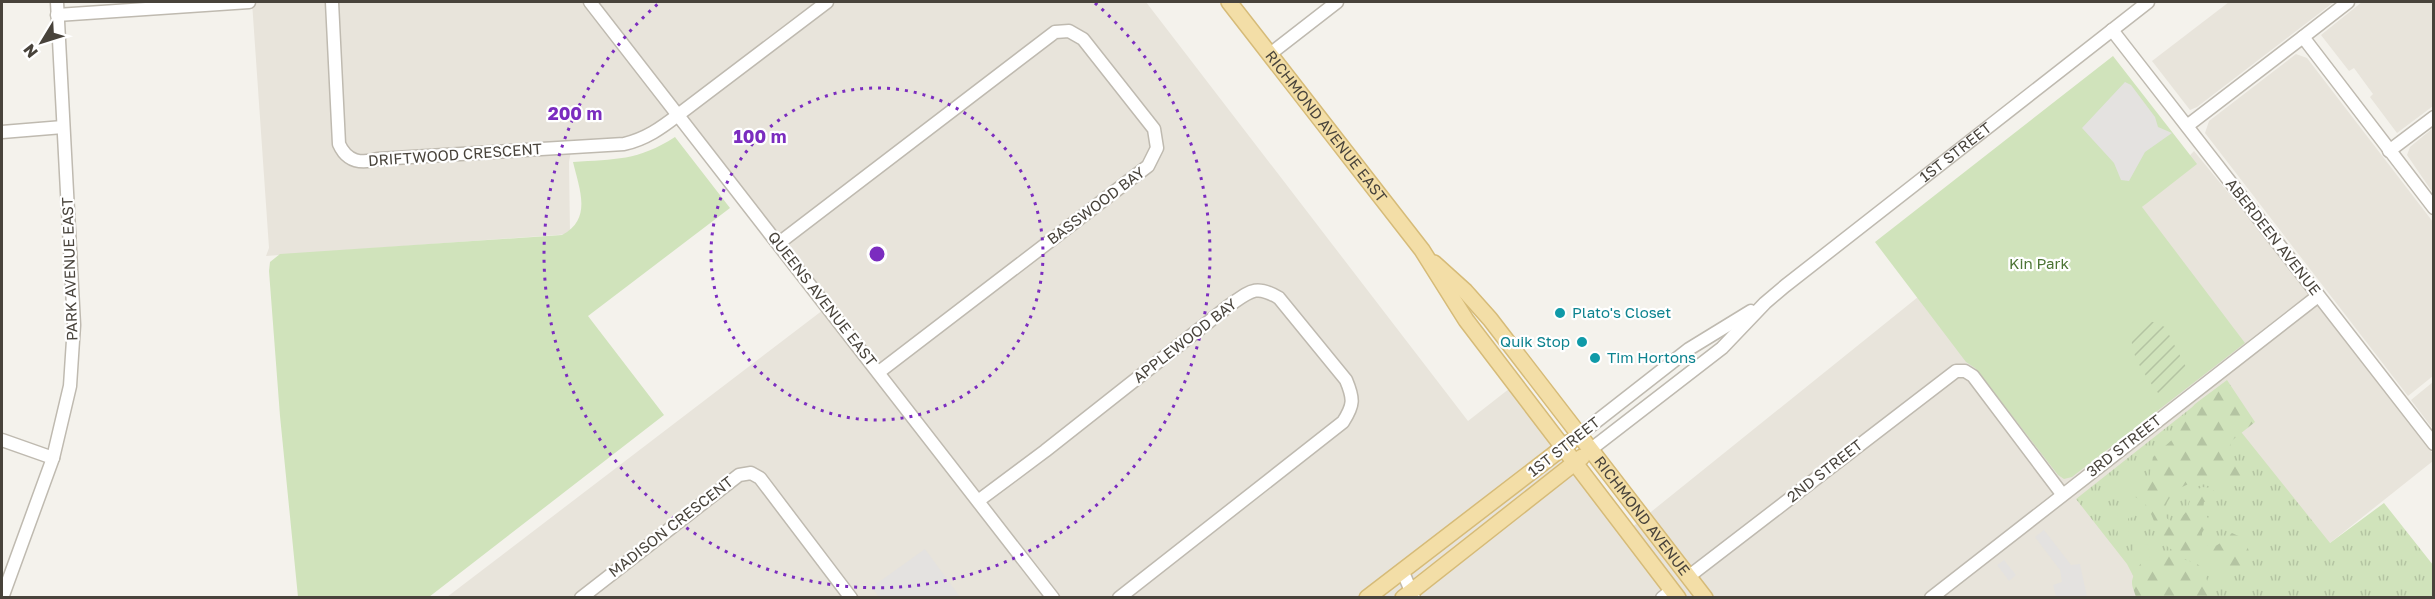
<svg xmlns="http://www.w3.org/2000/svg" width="2435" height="599" font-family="'Golos Text',sans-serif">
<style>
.residential{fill:#e8e4db}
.grass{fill:url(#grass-tufts)}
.forest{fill:url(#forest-firs)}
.park{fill:#d0e3bb}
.garden{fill:url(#garden-furrows)}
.parking{fill:#e4e2e0}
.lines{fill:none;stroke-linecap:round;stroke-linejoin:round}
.minor-casing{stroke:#bfbab0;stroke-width:15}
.major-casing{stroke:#d6bb78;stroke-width:18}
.minor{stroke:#fff;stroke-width:12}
.major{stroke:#f3dea7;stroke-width:15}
.ring{fill:none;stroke:#7b2cbf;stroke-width:3;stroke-dasharray:3 6}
.culture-dot{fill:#0f9aa8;stroke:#fff;stroke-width:2}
.labels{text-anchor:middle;stroke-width:4.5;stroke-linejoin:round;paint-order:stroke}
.street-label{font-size:15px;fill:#48433b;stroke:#fff}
.park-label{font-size:15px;fill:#4c7434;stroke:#fff}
.culture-label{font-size:15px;fill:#0d838f;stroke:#fff;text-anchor:start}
.centre{fill:#7b2cbf;stroke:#fff;stroke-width:3}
.ring-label{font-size:18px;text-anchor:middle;font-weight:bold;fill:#7b2cbf;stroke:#fff;stroke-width:4.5;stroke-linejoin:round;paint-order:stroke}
</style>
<defs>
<pattern id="grass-tufts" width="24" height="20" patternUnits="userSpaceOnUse" patternTransform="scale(1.5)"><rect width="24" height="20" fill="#d0e3bb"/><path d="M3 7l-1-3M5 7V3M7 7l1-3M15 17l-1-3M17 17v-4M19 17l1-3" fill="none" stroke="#b4c4a2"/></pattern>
<pattern id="forest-firs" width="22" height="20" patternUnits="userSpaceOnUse" patternTransform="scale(1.5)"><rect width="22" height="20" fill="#d0e3bb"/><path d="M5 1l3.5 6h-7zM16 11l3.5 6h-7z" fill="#b4c4a2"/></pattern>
<pattern id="garden-furrows" width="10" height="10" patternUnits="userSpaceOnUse" patternTransform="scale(1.5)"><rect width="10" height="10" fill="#d0e3bb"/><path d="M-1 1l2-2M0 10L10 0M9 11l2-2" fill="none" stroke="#b4c4a2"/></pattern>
</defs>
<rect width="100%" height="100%" fill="#f4f2ec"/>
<!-- residential -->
<g class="residential">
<path d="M252,2H1146L1468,421L1514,385L1626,532L1918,297L1976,364L1994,415L2008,432L2185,293L2129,221L2194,151L2317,301L2433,454V461L2262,597H447L823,310L678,119L638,144L571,151L569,162L570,234L266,256L269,248Z"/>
<path d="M2229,2H2334L2197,107L2190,110L2152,61Z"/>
<path d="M2362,2H2433V106L2397,133L2370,97L2373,94L2354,68L2349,71L2321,35Z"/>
<path d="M2296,54L2307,58L2433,222V376L2408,396L2205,133L2209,121Z"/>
<path d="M2433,128V193L2407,155L2410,147Z"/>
<path d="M2433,382V429L2411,400Z"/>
</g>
<!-- grass -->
<path class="grass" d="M2210,393L2330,543L2384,503L2433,565V597H2144L2127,564L2076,499Z"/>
<!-- forest -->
<g class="forest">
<path d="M2227,380L2255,422L2230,442L2232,456L2247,481L2245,486L2238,487C2234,485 2231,480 2227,479C2223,477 2217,478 2212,479C2200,480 2186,483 2176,491C2166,499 2156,521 2177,522L2186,512L2193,492L2202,487L2211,488L2220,497L2204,502L2203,510L2209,520L2202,533V541C2214,554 2221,541 2232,533L2245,539L2250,555C2245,567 2236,584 2221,571C2216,567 2214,562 2208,558C2199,553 2191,560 2181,555C2154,542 2160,529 2148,508C2142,498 2129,496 2124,487L2130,481L2140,482L2149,479L2153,457L2174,438L2182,419L2195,404Z"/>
<path d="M2155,551L2196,563C2209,572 2206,585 2212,597H2136C2135,593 2132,587 2132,583C2132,573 2146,554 2155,551Z"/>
</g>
<!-- park -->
<g class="park">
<path d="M2113,56L2197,164L2142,207L2245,343L2072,477L2064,479L2058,475L1975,368L1966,362L1875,242Z"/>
<path d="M675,137L730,208L588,316L664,415L429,597H298L280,416L269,271L270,262L280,254L562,235C593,219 579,188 573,162C615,159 638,161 675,137Z"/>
<path d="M2117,508H2135V517L2128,518L2129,541H2118Z"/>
<path d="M2148,544L2150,560L2135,561L2133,545Z"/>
</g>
<!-- garden -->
<path class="garden" d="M2141,321L2153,322L2165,327L2187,369L2183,380L2159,394C2146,376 2117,341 2141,321Z"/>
<!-- parking -->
<g class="parking">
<path d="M2125,82L2131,85L2155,117L2158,127L2172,133L2145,152L2129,181L2121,180L2114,163L2082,128Z"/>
<path d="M2044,530L2071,565L2080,564L2087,597H2056L2053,585L2062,582L2060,570L2035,537Z"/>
<path d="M925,549L960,597H879L872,587Z"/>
<path d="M2004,560L2016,575L2009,581L1997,565Z"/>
</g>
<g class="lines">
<!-- minor casing -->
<g class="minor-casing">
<g id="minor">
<path d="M332,2L339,144C347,162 361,164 378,159L624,144C646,139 661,128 678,115L827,2"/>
<path d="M590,2L1053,598"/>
<path d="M57,15L249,2"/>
<path d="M2112,30L2434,444"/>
<path d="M2303,37L2348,2"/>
<path d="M1270,54L1337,2"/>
<path d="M2187,126L2303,37L2434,208"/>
<path d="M2,132L63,127"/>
<path d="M2389,151L2434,117"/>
<path d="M779,243L1055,32L1069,31L1083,39L1154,129L1157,148L1148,166L879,372"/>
<path d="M1579,435L1689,349L1751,311"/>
<path d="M2,440L53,458"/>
<path id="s1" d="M1590,450L1722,348L1765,303L1785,286L2148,2"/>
<path d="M978,501L1045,451L1230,305C1250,291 1256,284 1279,298L1346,380C1354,399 1354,405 1343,422L1119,598"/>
<path d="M1402,570L1414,598"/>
<path d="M1688,577L1956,371H1965L1973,376L2062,494"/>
<path d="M2,598L53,458L70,386L74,325L57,2"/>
<path d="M581,598L739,475L751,473L760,478L851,598"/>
<path d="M1662,598L1672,590"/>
<path d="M1931,598L2318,296"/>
</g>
</g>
<!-- major casing -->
<g class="major-casing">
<g id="major">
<path id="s2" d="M1229,2L1422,250L1466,320L1678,598"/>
<path id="s3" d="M1434,263L1465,291L1490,319L1705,598"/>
<path d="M1367,598L1570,442"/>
<path d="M1403,598L1582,457"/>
</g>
</g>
<!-- minor -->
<use href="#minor" class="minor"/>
<!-- major -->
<use href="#major" class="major"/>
</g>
<!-- distance rings -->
<g class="ring">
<circle cx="877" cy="254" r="166"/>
<path d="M1095 3A333 333 0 1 1 659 3"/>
</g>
<!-- markers -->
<g class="culture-dot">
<circle cx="1560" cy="313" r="6"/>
<circle cx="1582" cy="342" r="6"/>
<circle cx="1595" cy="358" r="6"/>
</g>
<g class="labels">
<!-- street labels -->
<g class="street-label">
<text dy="5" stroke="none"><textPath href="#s2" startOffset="158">RICHMOND AVENUE EAST</textPath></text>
<text dy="5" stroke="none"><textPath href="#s1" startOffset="472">1ST STREET</textPath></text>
<text transform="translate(455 155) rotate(-4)" y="5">DRIFTWOOD CRESCENT</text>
<text transform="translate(1096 206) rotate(-37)" y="5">BASSWOOD BAY</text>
<text transform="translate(2273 237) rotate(52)" y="5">ABERDEEN AVENUE</text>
<text transform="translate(70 269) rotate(-92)" y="5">PARK AVENUE EAST</text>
<text transform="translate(822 299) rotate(52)" y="5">QUEENS AVENUE EAST</text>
<text transform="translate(1185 341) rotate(-38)" y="5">APPLEWOOD BAY</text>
<text transform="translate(2124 446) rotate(-38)" y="5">3RD STREET</text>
<text transform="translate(1564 447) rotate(-38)" y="5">1ST STREET</text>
<text transform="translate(1825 471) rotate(-38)" y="5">2ND STREET</text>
<text dy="5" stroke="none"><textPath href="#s3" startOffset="328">RICHMOND AVENUE</textPath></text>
<text transform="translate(671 527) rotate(-38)" y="5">MADISON CRESCENT</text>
</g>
<!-- park labels -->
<g class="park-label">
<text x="2039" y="269">Kin Park</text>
</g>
<!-- culture labels -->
<g class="culture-label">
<text x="1572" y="318">Plato's Closet</text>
<text x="1570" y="347" text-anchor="end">Quik Stop</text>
<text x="1607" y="363">Tim Hortons</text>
</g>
</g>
<circle cx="877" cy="254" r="9" class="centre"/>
<g class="ring-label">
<text x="575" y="120">200 m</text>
<text x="760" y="143">100 m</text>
</g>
<!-- border -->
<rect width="2435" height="599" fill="none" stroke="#48433b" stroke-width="6"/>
<!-- north arrow -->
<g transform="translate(42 42) rotate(232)" stroke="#ffffff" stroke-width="4.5" paint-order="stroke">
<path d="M0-4.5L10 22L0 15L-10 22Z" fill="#48433b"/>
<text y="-9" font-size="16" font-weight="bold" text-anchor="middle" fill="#48433b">N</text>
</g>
</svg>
